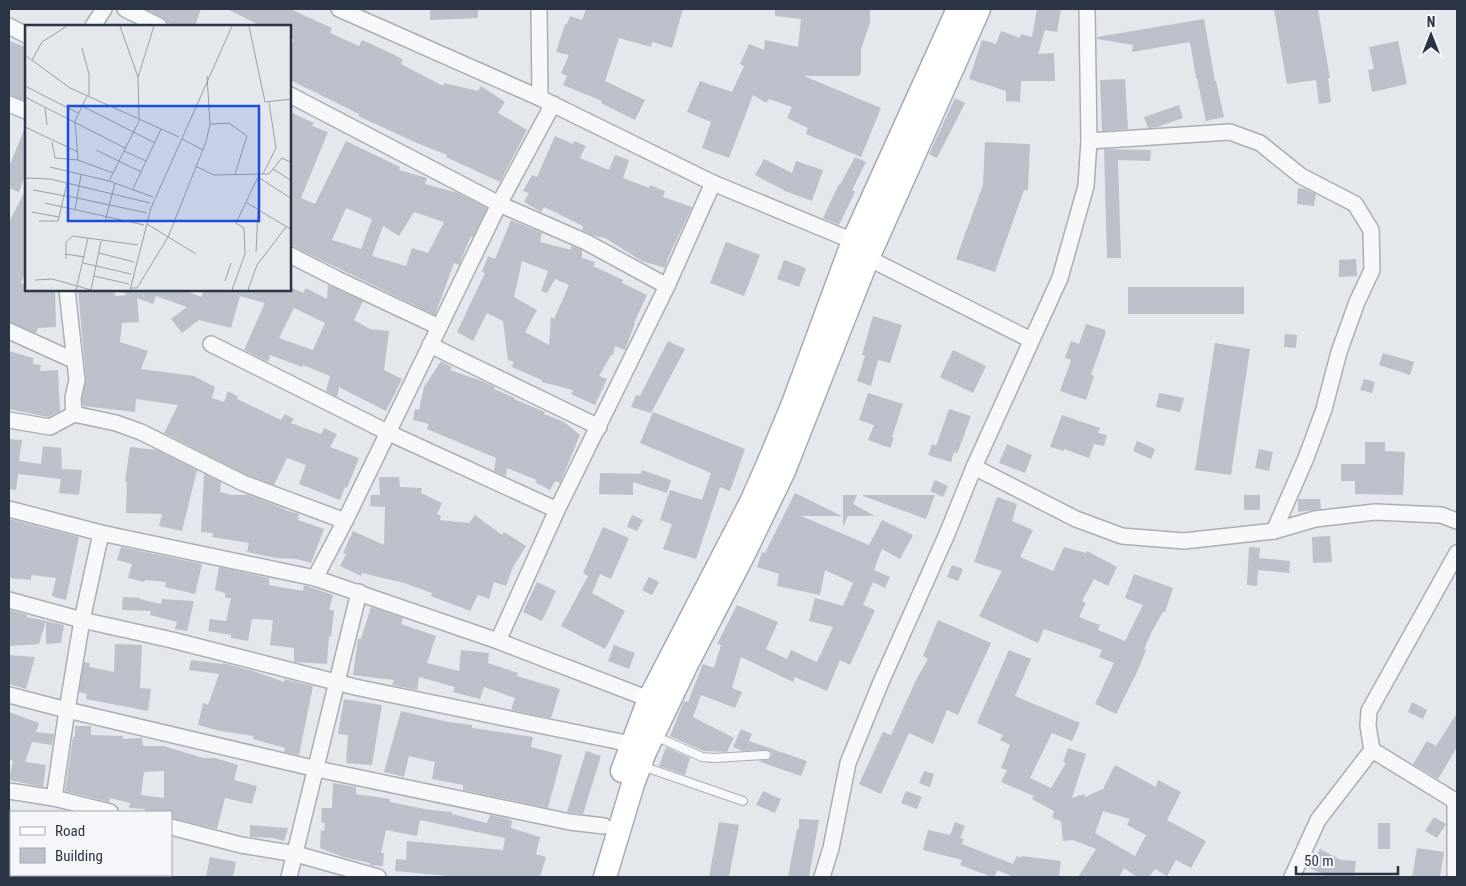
<svg xmlns="http://www.w3.org/2000/svg" width="1466" height="886" font-family="'Roboto Condensed',sans-serif">
<style>
.building{fill:#bbc0ca;fill-rule:evenodd}
.lines{fill:none;stroke-linecap:round;stroke-linejoin:round}
.service-casing{stroke:#a9aeb7;stroke-width:10}
.minor-casing{stroke:#a9aeb7;stroke-width:18}
.primary-casing{stroke:#a3abb8;stroke-width:25}
.service{stroke:#f7f8fa;stroke-width:8}
.minor{stroke:#f7f8fa;stroke-width:15}
.primary{stroke:#fff;stroke-width:22}
.inset-road{fill:none;stroke:#9a9fa9;stroke-width:1}
.view{fill:#1d4ed8;fill-opacity:0.15;stroke:#1d4ed8;stroke-width:2.5}
.inset-edge{fill:none;stroke:#2b3445;stroke-width:2.5}
</style>
<rect width="100%" height="100%" fill="#e4e7ec"/>
<!-- building -->
<g class="building">
<path d="M145,9H201L195,26H174L168,23L163,18Z"/>
<path d="M227,9H290L332,28L330,33L359,46L362,40L393,54L403,60L401,64L443,86L444,83L478,91L481,86L505,102L498,113L527,130L500,182L446,157L447,155L417,143L358,116L359,114L290,80V47L294,40L290,38V26H261Z"/>
<path d="M430,9H478V18L430,20Z"/>
<path d="M586,9H683L672,48L652,42L651,47L619,38L605,81L645,100L635,120L601,103L602,101L563,85L567,76L561,73L569,55L556,52L565,24H567L570,16L582,20Z"/>
<path d="M775,9H870V23L861,49V72L859,76H804L881,108L861,157L806,134L808,128L787,118L792,107L769,99L766,103L753,95L729,158L702,148L711,122L687,112L700,81L732,92L744,66L740,64L749,44L764,50L765,40L798,47L801,19L775,16Z"/>
<path d="M1037,9H1061L1057,32L1045,30L1038,54L1054,53L1055,81H1021L1020,102L1006,101V91L969,79L982,40L996,44L1001,31L1020,38L1021,34L1032,37Z"/>
<path d="M1274,9H1318L1330,78H1328L1331,102L1319,104L1316,80L1287,84Z"/>
<path d="M1204,19L1215,81H1216L1224,117L1206,121L1197,78H1196L1190,42L1132,52L1133,45L1097,39V37Z"/>
<path d="M9,41L26,47V101L9,95Z"/>
<path d="M1398,41L1407,84L1372,92L1368,70L1374,69L1369,47Z"/>
<path d="M1125,79L1128,129L1102,131L1100,80Z"/>
<path d="M955,98L965,103L937,158L929,154Z"/>
<path d="M1179,105L1183,118L1157,127L1148,128L1144,117Z"/>
<path d="M290,112L314,123L312,126L328,132L301,198L315,204L346,141L400,167L399,170L427,178L425,184L458,193L487,208L473,237L471,236L459,265L454,263L435,315L290,245ZM346,208L372,219L361,249L332,240ZM414,212L444,222L428,253L412,248L406,266L372,256L383,226L399,236Z"/>
<path d="M26,125V173L19,192L9,188V167Z"/>
<path d="M555,136L573,144L574,141L586,146L580,158L609,170L615,155L629,160L623,178L649,188L650,185L665,191L663,197L692,207L668,258L665,268L642,261L605,238L595,236L582,230L583,226L544,207L541,212L524,202L529,193L523,191L532,175L537,177Z"/>
<path d="M985,142L1030,144L1028,190H1024L995,272L956,259L983,185Z"/>
<path d="M1104,149L1151,150L1150,161L1118,160L1121,258H1107Z"/>
<path d="M855,157L866,162L852,190L855,192L839,225L823,218L839,184L840,185Z"/>
<path d="M764,159L792,173L796,161L823,170L812,201L785,191L755,175Z"/>
<path d="M1298,188L1305,189L1316,194L1314,206L1297,204Z"/>
<path d="M26,189V270L21,283L26,285V290H55L56,327L38,328L36,333L9,322V222Z"/>
<path d="M511,220L542,233L540,242L571,250V246L582,250V258L595,262L593,266L623,280L622,283L647,295L634,323H635L625,350L615,346L613,355H611L599,376L607,379L595,405L571,394L573,390L542,382V380L512,367L514,362L508,360L503,321L487,313L473,341L457,332L485,273L482,272L488,256L495,259ZM522,261L548,271L541,291L547,293L555,279L569,285L554,319L551,317L549,345L525,332L537,310L514,297Z"/>
<path d="M726,242L760,255L744,296L710,283Z"/>
<path d="M1356,259L1357,276L1339,277V260Z"/>
<path d="M784,260L806,268L799,287L777,279Z"/>
<path d="M328,285L363,301L354,320L370,329L389,331L384,370L402,379L386,411L339,387L337,397L326,391L330,376L303,365L302,367L270,355L268,362L244,350L265,303L240,296L231,328L199,320L182,333L171,319L187,307L156,296L153,304L137,298L139,322L122,323L120,342L148,351L141,369L194,376L215,387L212,398L224,402L228,391L238,397L237,399L281,420L285,414L294,419L291,423L321,434L324,428L337,434L330,447L359,458L347,488L345,487L340,500L299,484L306,465L287,458L274,485L247,475L164,433L178,405L136,399L135,412L83,406L82,399L86,379L78,290H115V296L128,295L119,291V290H184L201,297L204,290H290V287L303,293L306,288L327,299ZM294,308L325,323L313,350L279,338Z"/>
<rect x="1128" y="287" width="116" height="27"/>
<path d="M873,316L902,325L890,363L878,360L871,386L857,381L865,356L862,355Z"/>
<path d="M1086,324L1105,330V335L1091,375L1094,376L1086,400L1060,391L1071,360L1065,358L1071,341L1079,344Z"/>
<path d="M1285,334L1297,335L1296,348L1284,347Z"/>
<path d="M668,341L685,349L651,413L631,407L636,395L640,396Z"/>
<path d="M1215,343L1250,349L1231,475L1195,470Z"/>
<path d="M953,350L986,366L973,393L940,377Z"/>
<path d="M9,351L33,358V364L41,365L40,371L58,370L60,411L48,417L9,409Z"/>
<path d="M1383,353L1414,362L1410,375L1379,365Z"/>
<path d="M441,361L452,367L450,370L482,381L495,387L494,389L515,398L514,399L545,412L544,414L564,422L580,435L560,483L555,481L550,490L535,482L537,480L507,468L506,476L494,471L496,458L427,429L429,424L413,420L415,409L419,410L424,387Z"/>
<path d="M1364,379L1375,382L1372,393L1360,390Z"/>
<path d="M868,393L903,404L892,437L894,438L890,448L868,440L874,425L859,420Z"/>
<path d="M1159,393L1184,398L1180,412L1156,407Z"/>
<path d="M949,409L971,416L962,441L957,453L954,452L951,462L928,455L932,444L936,446Z"/>
<path d="M653,412L745,449L730,491L720,487L696,559L663,549L672,524L660,520L670,490L702,500L711,473L640,443Z"/>
<path d="M1062,415L1100,428L1098,433L1107,435L1104,446L1094,444L1089,458L1064,449V451L1050,447Z"/>
<path d="M9,439L22,440L19,461L41,464L43,446L61,448L62,469L82,470L79,495L59,493L61,479L18,474L16,490L9,489Z"/>
<path d="M1137,441L1155,449L1151,459L1133,451Z"/>
<path d="M1365,442H1385V451L1405,452L1403,495L1355,494V481H1341V464H1365Z"/>
<path d="M1007,444L1032,455L1025,473L999,463Z"/>
<path d="M130,447L157,450L197,470L182,531L159,526L162,514L126,513L127,482H125Z"/>
<path d="M1259,449L1273,452L1269,471L1255,468Z"/>
<path d="M642,470L671,480L667,493L633,482V495L599,494L600,473L641,474Z"/>
<path d="M204,474L221,482L220,492L232,495H249L285,509V510L299,514L298,520L324,529L311,563L297,559L276,558L247,552L249,543L212,537L213,533L201,532Z"/>
<path d="M379,477H399L400,487L422,488L421,493L442,503L437,514L441,516L440,520L469,523L475,515L502,535L504,532L526,546L513,567L506,586L494,582L489,599L478,595L470,611L431,596L432,593L404,583L362,573L361,576L340,566L346,554L343,553L353,531L384,545L385,507L370,506L371,495H380Z"/>
<path d="M935,480L948,486L943,497L930,491Z"/>
<path d="M795,493L842,516H801L869,545L882,520L913,535L900,559L882,549L874,570L890,577L885,588L873,582L863,605L875,610L850,665L840,660L827,691L795,677L793,682L741,657L732,688L742,692L735,708L701,695L693,717L734,738L727,752L703,751L670,736L684,701L688,702L703,664L714,668L721,645L717,644L737,605L778,622L766,649L787,659L791,650L817,662L833,627L809,621L815,598L843,606L853,583L825,570L820,595L777,586L779,574L757,567L762,552L765,553Z"/>
<path d="M843,495H857L853,504L875,516H848L843,527Z"/>
<path d="M863,495H935L926,519L863,496Z"/>
<rect x="1244" y="495" width="16" height="15"/>
<path d="M997,497L1017,504L1012,521L1033,530L1020,557L1053,571L1064,547L1086,553L1087,551L1117,567L1108,586L1094,579L1082,601L1086,603L1079,617L1100,625L1098,630L1125,641L1143,605L1125,598L1134,574L1173,588L1165,612H1163L1152,631L1144,649L1146,650L1137,672L1116,714L1095,704L1114,663L1099,657L1102,650L1044,629L1038,643L979,616L1002,571L974,562Z"/>
<path d="M1298,499H1320L1321,509L1298,512Z"/>
<path d="M632,515L643,520L637,531L627,527Z"/>
<path d="M9,519L79,537L66,600L52,596L56,578L31,575V580L9,578Z"/>
<path d="M603,527L629,538L611,579L600,574L592,593L625,611L605,649L561,626L588,576L583,573Z"/>
<path d="M1330,536L1332,562L1313,563L1312,537Z"/>
<path d="M121,547L202,564L195,594L165,587L166,582L145,580L144,582L128,578L132,564L117,560Z"/>
<path d="M1249,547L1260,548L1259,558L1290,561L1289,573L1258,570L1257,586L1247,585Z"/>
<path d="M952,565L963,569L958,581L947,577Z"/>
<path d="M219,567L269,578V585L303,591L304,585L333,595L329,610H334L331,637L329,636L327,664L294,662V648L270,645L273,620L252,619L248,641L231,638V635L208,631L210,619L226,621L231,598H225V593L215,590Z"/>
<path d="M649,577L659,582L652,595L642,590Z"/>
<path d="M537,582L556,591L542,621L523,612Z"/>
<path d="M123,597L140,598V599L161,604L162,599L194,601L187,631L175,629L177,622L150,615L151,611L122,610Z"/>
<path d="M371,607L403,618L401,624L436,636L427,663L459,671L461,650L489,653L488,663L518,673L517,676L560,689L551,718L511,710L515,698L484,687L480,699L453,692L455,687L419,677L417,690L392,685L394,680L353,675L358,639H361Z"/>
<path d="M9,610L27,615V617L46,621L39,644L9,646Z"/>
<path d="M938,620L991,643L958,715L947,710L933,744L909,733L881,794L859,784L883,732L891,735L917,678L928,659L923,656Z"/>
<path d="M46,621L64,625L61,643L46,644Z"/>
<path d="M115,644L142,645L140,688L151,689L148,711L86,699L87,694L79,692L84,662L90,663L89,667L114,672Z"/>
<path d="M614,645L635,653L629,669L608,661Z"/>
<path d="M1009,650L1031,659L1015,696L1080,723L1072,741L1052,733L1030,778L1051,788L1066,763L1063,762L1068,748L1086,754L1072,798L1084,794L1085,797L1103,789L1115,765L1156,787L1158,780L1181,792L1167,820L1206,841L1191,868L1176,860L1167,876L1155,869L1149,877H1137L1124,868L1119,877H1078L1096,849L1073,840L1063,841L1061,821L1052,818L1054,811L1032,799L1034,796L1001,782L1007,770L1001,768L1010,745L1000,740L1003,735L977,723ZM1103,811L1130,819L1127,825L1146,835L1135,856L1095,833Z"/>
<path d="M9,655L35,657L26,689L9,684Z"/>
<path d="M191,660L223,664V663L253,671L284,682V679L313,686L299,755L284,752L285,748L253,739L254,736L220,731L198,725L203,703L208,705L219,674L189,670Z"/>
<path d="M344,699L382,705L372,765L346,763L348,735L338,734Z"/>
<path d="M1412,702L1427,710L1423,719L1408,712Z"/>
<path d="M401,711L448,722L472,725V728L533,737L531,747L562,755L548,808L463,790V785L432,779L435,762L409,756L404,777L384,772Z"/>
<path d="M9,712L39,723L36,732L54,734L52,745L32,742L25,762L46,765L43,787L9,780L13,761L9,759Z"/>
<path d="M1457,713V747L1438,779L1413,764L1427,741L1436,746Z"/>
<path d="M75,726H91V735L123,736L122,739L142,738L143,746H164L203,758H215L238,765L234,780L257,786L252,804L225,798L217,829L171,818V812H145V809L129,808L130,803L110,798L109,802L65,791L73,737H75ZM164,771V798L141,795L144,772Z"/>
<path d="M741,729L752,734L749,741L807,761L801,776L758,761L769,759L772,754L768,750L742,751L733,747Z"/>
<path d="M666,747L690,758L685,775L659,766Z"/>
<path d="M586,751L601,756L583,814L567,812Z"/>
<path d="M924,771L934,774L930,787L919,783Z"/>
<path d="M333,783L356,787V794L390,799V802L430,810L452,812V814L487,823L490,815L512,820L511,828L540,837L536,854L546,857L540,877H458L395,871L396,859L406,860L407,841L503,850L505,838L420,820L417,836L386,830L381,853H384L383,866L370,865V863L343,857L320,848L321,830L324,831L325,823L321,822L322,808H332Z"/>
<path d="M763,791L781,799L775,813L756,805Z"/>
<path d="M906,791L922,797L917,809L901,803Z"/>
<path d="M1434,817L1446,824L1437,838L1425,831Z"/>
<path d="M799,819L819,820L809,877H788L797,829H799Z"/>
<path d="M719,822L739,825L729,877H709Z"/>
<path d="M955,822L965,826L960,838L964,839L962,844L1013,864L1017,856L1021,858L1022,856L1061,861L1059,877H1014L997,870L994,877H992L960,865L962,860L923,850L928,830L950,835Z"/>
<rect x="1378" y="823" width="12" height="26"/>
<path d="M250,825L273,827L288,828L284,841L273,838L250,837Z"/>
<path d="M1417,848L1444,852L1440,877H1412Z"/>
<path d="M1320,849L1341,860L1356,861L1354,877H1328L1310,868Z"/>
<path d="M210,857L236,862L233,877H206Z"/>
</g>
<g class="lines">
<!-- service casing -->
<g class="service-casing">
<g id="service">
<path d="M655,736L702,757L714,758L766,755"/>
<path d="M642,766L743,801"/>
</g>
</g>
<!-- minor casing -->
<g class="minor-casing">
<g id="minor">
<path d="M125,9L159,26"/>
<path d="M339,9L540,98L713,183L853,241"/>
<path d="M539,9L540,98"/>
<path d="M9,26L26,35"/>
<path d="M93,26L104,9"/>
<path d="M290,95L499,204L586,242L667,286"/>
<path d="M9,104L26,111"/>
<path d="M1089,141L1230,132L1260,143L1301,176L1355,204L1371,230L1372,270L1357,302L1339,352L1324,409L1306,458L1274,531"/>
<path d="M290,255L337,279L439,327"/>
<path d="M868,258L1031,340"/>
<path d="M67,290L77,380L73,398L74,414L116,423L141,432L243,483L345,521"/>
<path d="M9,331L73,360"/>
<path d="M211,344L387,432L557,510"/>
<path d="M430,345L599,427"/>
<path d="M9,420L50,427L74,414"/>
<path d="M974,467L1076,519L1122,536L1184,541L1274,531L1315,519L1375,512L1441,515L1457,521"/>
<path d="M9,509L101,533L315,578L498,641L649,699"/>
<path d="M315,578L345,521L499,204L553,104"/>
<path d="M9,600L82,620L172,640L355,687L631,744"/>
<path d="M498,641L557,510L667,286L713,183"/>
<path d="M9,695L67,710L82,620L101,533"/>
<path d="M1372,750L1457,802"/>
<path d="M9,791L54,798L110,812"/>
<path d="M54,798L67,710L317,769L570,822L604,826"/>
<path d="M171,827L241,845L296,854L378,877"/>
<path d="M289,877L359,592"/>
<path d="M822,877L831,848L848,763L881,682L947,534L974,467L1060,278L1086,186L1089,141L1087,9"/>
<path d="M1292,877L1318,820L1372,750L1368,726L1369,711L1457,553"/>
<path d="M1455,877V801"/>
</g>
</g>
<!-- primary casing -->
<g class="primary-casing">
<g id="primary">
<path d="M622,771L649,699L751,502L767,466L792,406L853,241L958,9"/>
<path d="M605,877L633,784L645,752L686,666L743,556L784,471L868,258L979,9"/>
</g>
</g>
<!-- service -->
<use href="#service" class="service"/>
<!-- minor -->
<use href="#minor" class="minor"/>
<!-- primary -->
<use href="#primary" class="primary"/>
</g>
<!-- overview -->
<g transform="translate(25 25)">
<rect width="266" height="266" fill="#e4e7ec"/>
<path class="inset-road" d="M95,1L113,52L114,93M224,1L240,77L267,74M57,23L64,49V71M0,30L45,63L154,112M7,35L17,17L42,1M113,52L129,1M0,61L53,88M62,71L50,96L53,135L88,148M0,72L100,123M57,81L130,118M20,83L22,100M185,99L204,98L222,111L210,149M0,102L53,127M157,114L178,125M27,117L30,133L53,135M71,125L116,147M99,126L121,136M170,141L189,150L238,149L251,123L244,78M25,142L84,156L128,172M248,144L267,156M238,149H244L257,133L267,138M233,152L267,174M0,153L25,154L125,178M84,156L115,94M108,164L136,104M8,165L52,173L56,150M20,178L119,200M222,178L267,205M50,185L52,173L122,188M7,187L34,192M14,196H33L42,158M80,197L90,158M122,199L171,229M231,227L233,186M74,228L109,237M40,229L60,232M41,234V217L48,211L113,220M58,238L106,249M69,251L104,259M10,255L27,254L66,265M200,256L206,238M106,263H112L143,212L181,117L185,99L182,51M51,265L63,213M66,265L76,216M105,265L126,183L207,1M207,265L220,229L219,203L211,198L233,152M223,265L232,240L261,202"/>
<path class="view" d="M43,81H234V196H43Z"/>
<rect width="266" height="266" class="inset-edge"/>
</g>
<!-- border -->
<rect width="1466" height="886" fill="none" stroke="#2b3445" stroke-width="20"/>
<!-- legend -->
<rect x="10" y="811" width="162" height="65" fill="#f4f6f9" stroke="#a4a8b1"/>
<rect x="20" y="827" width="25" height="8" fill="#ffffff" stroke="#a4a8b1"/>
<text x="55" y="836" font-size="15" fill="#2b3445">Road</text>
<rect x="20" y="848" width="25" height="15" fill="#bbc0ca" stroke="#a4a8b1"/>
<text x="55" y="861" font-size="15" fill="#2b3445">Building</text>
<!-- north arrow -->
<g transform="translate(1431 35)" stroke="#f4f6f9" stroke-width="4" paint-order="stroke">
<path d="M0-4L9 19L0 12L-9 19Z" fill="#2b3445"/>
<text y="-8" font-size="14" font-weight="bold" text-anchor="middle" fill="#2b3445">N</text>
</g>
<!-- scale -->
<path d="M1296 866v8h102v-8" fill="none" stroke="#2b3445" stroke-width="2.5"/>
<text x="1304" y="866" font-size="15" fill="#2b3445" stroke="#f4f6f9" stroke-width="4" paint-order="stroke">50 m</text>
</svg>
